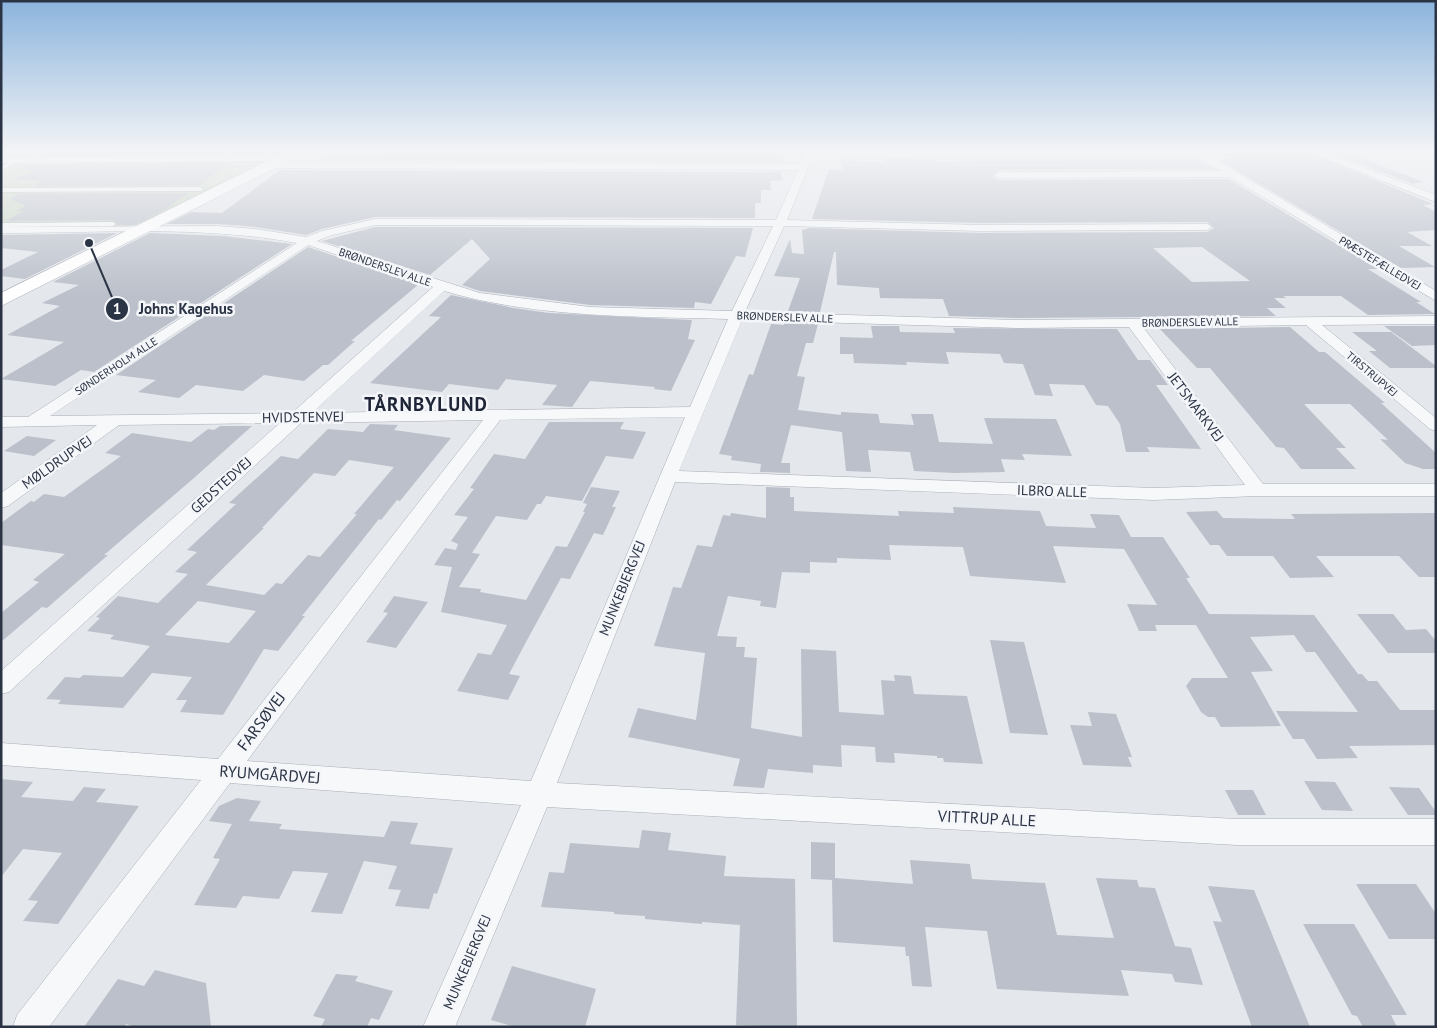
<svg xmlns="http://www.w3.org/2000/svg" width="1437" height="1028" font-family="'PT Sans',sans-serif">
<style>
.green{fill:#c9d6c5}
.building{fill:#bbc0ca;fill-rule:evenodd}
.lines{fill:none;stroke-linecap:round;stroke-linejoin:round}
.lane-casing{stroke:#a9aeb7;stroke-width:1}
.street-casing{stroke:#a9aeb7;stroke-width:1}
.secondary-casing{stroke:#a9aeb7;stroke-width:1}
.path{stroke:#c2c5cb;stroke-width:2;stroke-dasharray:2 2;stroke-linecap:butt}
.lane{fill:#f7f8fa;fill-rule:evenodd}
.street{fill:#f7f8fa;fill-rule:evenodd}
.secondary{fill:#fff;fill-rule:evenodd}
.labels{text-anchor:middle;stroke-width:5;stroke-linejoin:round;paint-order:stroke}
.far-street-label{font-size:11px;fill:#2b3445;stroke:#f4f6f9}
.street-label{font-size:14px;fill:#2b3445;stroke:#f4f6f9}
.near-street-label{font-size:16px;fill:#2b3445;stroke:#f4f6f9}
.district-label{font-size:19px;font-weight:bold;letter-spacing:1px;fill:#1d2536;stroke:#f4f6f9}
.leader{fill:none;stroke:#2b3445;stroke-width:2}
.callout-dot{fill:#2b3445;stroke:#f4f6f9;stroke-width:2}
.mark-label{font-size:15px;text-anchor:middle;font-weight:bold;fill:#fff}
.callout-label{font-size:15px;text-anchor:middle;font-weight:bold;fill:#2b3445;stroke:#f4f6f9;stroke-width:5;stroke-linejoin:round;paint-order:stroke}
</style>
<rect width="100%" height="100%" fill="#e4e7ec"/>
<!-- green -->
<path class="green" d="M1,152H287L143,222L122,228H1Z"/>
<!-- building -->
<g class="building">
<path d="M51,152H226L223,154L47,155Z"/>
<path d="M381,152H786L782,162L325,160L331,155L366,156Z"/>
<path d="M1223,152H1308L1433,204L1423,205L1436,212V230L1407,232L1432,246H1399L1435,267L1401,268L1219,160L1233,158Z"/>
<path d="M1329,152H1346L1424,182L1411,184L1416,185Z"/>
<path d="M884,158L935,160V161L1198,160L1214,169L999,170L992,176L999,180L1229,179L1378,269H1368L1421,302H1416L1435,314L1368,315L1341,296H1283L1286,298H1274L1286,308H1267L1276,316L1018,318L949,316L943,299L880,298L879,288L837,285L836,252H834L820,312L788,311L800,278L774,276L790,239L792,253L804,254L802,230L809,228L982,233L1207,232L1214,228L1207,222L982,223L812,219L829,169L842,170L840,160L884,162ZM1202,247L1250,281L1192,282L1153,248Z"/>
<path d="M229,163L199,185L34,186L42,180H13L34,171L16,169L25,165Z"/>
<path d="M280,170L781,172L782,180L770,181L771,190H761V203H755V218L375,217L322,229L306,235L256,227L218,224H167L191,212L222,213Z"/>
<path d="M188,193L166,209L135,225H118L113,220L6,221L24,211H17L26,206L10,199L19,194Z"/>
<path d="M375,227L753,228L745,257L736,256L711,304L695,302L694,308L590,305L480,291L462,285L490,259L472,239L430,275L322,241Z"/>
<path d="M117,233L25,279L1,276V270L38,252L1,248V235Z"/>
<path d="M150,233L223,236L292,244L94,372L81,370L55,386L1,379L64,342L7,335L60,306L42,303L79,285L53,282Z"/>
<path d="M308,247L419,284L351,341H355L328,365H323L304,381L264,375L243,391L196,385L179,398L138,392L156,380L116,375Z"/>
<path d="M451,295L513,308L549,313L692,320L688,339L695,340L671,391L654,389L655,387L590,381L572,407L542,405L557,385L506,379L498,390L449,384L442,392L370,383L441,317L429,316Z"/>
<path d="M784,323L818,324L813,343H806L797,376L805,377L798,410L841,415V412L878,414L880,423L914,425L911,414H933L939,442L993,444L984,418L1056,419L1072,456L1022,454L1025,460L1001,459L1005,472L954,473L914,471L910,452L868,450L871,472L846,471L842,432L791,425L781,463H790V473L760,472L761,464L731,460L732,456L719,454L749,374L753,375L771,324L784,325Z"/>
<path d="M871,326H899L900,332L955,333L953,328L1117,329L1138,360H1150L1168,385H1156L1201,449L1147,447L1150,452H1126L1120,424L1108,406L1096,405L1084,385L1049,384L1053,396L1035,395L1023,364L1004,363L1000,354L946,352L949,364L906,362L907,365L854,363L853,354H840V337L873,338Z"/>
<path d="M1384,326H1436V345L1412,346Z"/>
<path d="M1290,327L1319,352H1325L1385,403H1381L1436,453V469H1423L1405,463L1380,439L1388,440L1350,404H1304L1346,448H1336L1356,469H1301L1284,448L1276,447L1210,368H1197L1160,329Z"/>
<path d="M1352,332H1391L1436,366V368H1390L1369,351H1377Z"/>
<path d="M549,422H624L620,429L646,432L633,459L606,456L582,501L546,496L541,504H537L527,520L496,516L472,553L480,554L459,587L481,589L480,592L526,600L556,546L567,547L585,512H583L587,504L583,503L591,487L620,491L612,507H616L603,535L594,533L570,579L561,578L526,642L509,674L520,676L508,700L457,691L478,653L491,655L507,625L441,612L452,567L434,565L445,548L456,550L458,544L451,541L468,517L454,515L474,489L470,488L494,454L525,459Z"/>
<path d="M370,424L398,425L394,430L451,438L400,501L397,500L381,520L379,519L302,616H305L278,651L264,649L223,715L180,712L187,700H176L192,677L152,673L123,708L58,704L61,700L46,699L65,677L80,678L83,675L123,677L150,646L110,639L114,635L87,631L100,618L96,617L118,596L158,603L188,574L175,572L197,552L187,550L236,504L229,503L281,456L298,459L328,429L363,432ZM349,460L394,467L354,514H357L320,557L308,555L282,584L276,583L264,595L206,585L264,528H262L314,473L335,476ZM198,601L210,603L256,611L229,643L165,635Z"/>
<path d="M220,426H252L194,478L104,555H108L47,608L42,607L1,642V613L39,582L33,580L65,554L1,545V523L31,501L34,502L44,494L64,497L121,456L105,453L132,433L191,442L208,429L214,430Z"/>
<path d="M27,436L56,440L34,456L4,451Z"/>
<path d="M766,487L790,488V497H794V511L899,516L898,511L954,513L953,507L1040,511L1046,526L1096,528L1090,514L1119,515L1131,537H1163L1190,578H1186L1209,614L1314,615L1358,674H1362L1368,681H1377L1400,710H1436V745L1349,746L1358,758L1317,759L1304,739H1293L1276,711L1358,712L1315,652H1306L1294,635L1250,637L1273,671L1251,672L1281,726L1221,727L1215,717H1208L1201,712L1186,686L1192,678H1228L1196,625H1155L1157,631H1139L1127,604L1157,605L1124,549L1053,546L1066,583L970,576L963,547L889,545L891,560L837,558V563L810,562V573L782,572L776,608L760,606L761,601L728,596L717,636L737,637L736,647H745L744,657L757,658L751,728L802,737L801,649L836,651L839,712L884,715L881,680L895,681L894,675L911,676L914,694L967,696L983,764L944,762L943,758H937V756L894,753L895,763L876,762L875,747L841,745L842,767L813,765V773L768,769L764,788L733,786L740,759L628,737L638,708L696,720L705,653L654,646L673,587L681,588L697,545L712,547L723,515L730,516L731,513L766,518Z"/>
<path d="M1217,511L1223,518L1295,519L1291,514L1436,513V577H1419L1399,556H1316L1334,577L1290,578L1273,556H1227L1219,545H1210L1186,512Z"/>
<path d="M394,596L428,602L396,648L366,642L388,613L383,612Z"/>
<path d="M1357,614H1393L1406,630L1426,629L1436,641V653H1388Z"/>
<path d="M990,640L1024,642L1048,735L1010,733Z"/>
<path d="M1088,712L1116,714L1132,757H1128L1132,767L1083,765L1070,725L1092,726Z"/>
<path d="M1,779L33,782L21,797L73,801L84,787L106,789L96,802L139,806L58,924L23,921L38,901L28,900L62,853L23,849L1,877Z"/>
<path d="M1304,781L1335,782L1353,811L1322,810Z"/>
<path d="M1389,787L1419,788L1436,812V815H1408Z"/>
<path d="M1225,790H1253L1266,815H1238Z"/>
<path d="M237,798L261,801L249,821L282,824L279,829L384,837L391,821L418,823L410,844L453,848L437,894L434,893L429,909L395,906L401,890L388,889L397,866L364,861L342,914L311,912L328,873L293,871L279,899L243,896L236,908L194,905L220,859L213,858L232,824L209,821L219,806Z"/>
<path d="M642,830L671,833L668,850L726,856L724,876L795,879L797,1027L736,1025L740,925L702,922V924L645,919V916L614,914V912L541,907L549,872L564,873L570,843L639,848Z"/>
<path d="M811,842L835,843V878L913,884L910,860L970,864L972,879L1045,883L1057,935L1114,938L1096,878L1137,880L1139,887L1155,888L1175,946L1191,948L1203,985L1175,982L1172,974L1121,970L1129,996L997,989L987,931L925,927L932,987L912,986L909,956H906L905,947L833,942L832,880L811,879Z"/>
<path d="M1356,884H1416L1436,914V939H1389Z"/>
<path d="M1208,886L1254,890L1310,1027H1252L1213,921L1222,922Z"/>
<path d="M1303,924H1354L1407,1015H1391L1397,1027H1363L1357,1016L1352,1015Z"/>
<path d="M512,966L596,989L585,1027H515L491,1020Z"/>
<path d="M155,970L206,983L211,1027H135L126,1024L124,1027H84L118,979L144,986Z"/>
<path d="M336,974L358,976L355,981L393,991L379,1020L371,1018L367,1027H321L325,1019L313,1016Z"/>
</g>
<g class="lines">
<!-- lane casing -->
<g class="lane-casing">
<g id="lane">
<path d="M42,152H48L33,161L29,160Z"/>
<path d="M18,159L22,160L1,170V167Z"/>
<path d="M1,188L200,187L203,189L200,191L1,192Z"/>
<path d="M1,223L113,222L116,224L113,226L1,227Z"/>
</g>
</g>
<!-- street casing -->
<g class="street-casing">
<g id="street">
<path d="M805,152H1203L1436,291V301L1230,177L999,178L994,175L999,172L1221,171L1199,158H947L813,155L787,220L982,225L1207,224L1212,227L1207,230L982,231L784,226L745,312L1018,320L1436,316V324L1322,325L1436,418V431L1430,429L1306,325L1143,327L1263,484H1436V496H1258L1154,500L675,482L557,783L1237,819H1436V845H1237L547,807L455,1027H423L521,805L230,783L49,1027H13L17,1015L201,780L1,765V743L218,759L483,420L301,423L9,692L1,694V671L280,423L119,425L8,506L1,508V493L97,425L1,427V417H28L297,243C200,225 99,233 1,233V227L218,226L256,229L306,237L322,231L375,219L776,220L798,170L271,168L266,165L271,162L800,164ZM375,225L773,226L732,311L590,307L480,293L317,241L329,236ZM308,245L433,287L292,413L50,416ZM444,291C536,318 633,316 728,319L690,407L312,413ZM742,320L1018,328L1129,327L1245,485L1154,488L679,471ZM685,417L531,781L247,761L500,420Z"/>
<path d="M1310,152H1323L1436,195V202Z"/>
<path d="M264,156L269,159L267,161L1,163V157Z"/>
</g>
</g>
<!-- secondary casing -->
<g class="secondary-casing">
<path id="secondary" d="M285,152H302L301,155L1,306V293Z"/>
</g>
<!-- path -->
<path class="path" d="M1220,225H1289"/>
<!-- lane -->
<use href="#lane" class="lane"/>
<!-- street -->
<use href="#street" class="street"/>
<!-- secondary -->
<use href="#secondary" class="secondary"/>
</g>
<!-- sky -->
<linearGradient id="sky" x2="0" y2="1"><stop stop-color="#8bb4dd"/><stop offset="0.51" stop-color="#f3f4f6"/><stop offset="1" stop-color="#f3f4f6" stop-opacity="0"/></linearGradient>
<rect width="1437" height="296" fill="url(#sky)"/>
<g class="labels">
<!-- far-street labels -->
<g class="far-street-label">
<text transform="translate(1380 263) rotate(31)" y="4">PRÆSTEFÆLLEDVEJ</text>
<text transform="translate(385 267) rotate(19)" y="4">BRØNDERSLEV ALLE</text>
<text transform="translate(785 317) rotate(2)" y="4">BRØNDERSLEV ALLE</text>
<text transform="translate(1190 322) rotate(-1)" y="4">BRØNDERSLEV ALLE</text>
<text transform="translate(116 366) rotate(-33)" y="4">SØNDERHOLM ALLE</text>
<text transform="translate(1372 374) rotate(40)" y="4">TIRSTRUPVEJ</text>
</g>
<!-- street labels -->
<g class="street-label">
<text transform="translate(1196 407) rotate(53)" y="5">JETSMARKVEJ</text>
<text transform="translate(303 417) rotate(-1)" y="5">HVIDSTENVEJ</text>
<text transform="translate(57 462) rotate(-35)" y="5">MØLDRUPVEJ</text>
<text transform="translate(221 485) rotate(-42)" y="5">GEDSTEDVEJ</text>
<text transform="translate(1052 491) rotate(2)" y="5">ILBRO ALLE</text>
<text transform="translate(622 588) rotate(-68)" y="5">MUNKEBJERGVEJ</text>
<text transform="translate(467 962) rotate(-67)" y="5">MUNKEBJERGVEJ</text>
</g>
<!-- near-street labels -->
<g class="near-street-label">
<text transform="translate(261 721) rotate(-53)" y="6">FARSØVEJ</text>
<text transform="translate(270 774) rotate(4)" y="6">RYUMGÅRDVEJ</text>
<text transform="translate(987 818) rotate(3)" y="6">VITTRUP ALLE</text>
</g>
<!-- district labels -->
<g class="district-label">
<text x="426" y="411">TÅRNBYLUND</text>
</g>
</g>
<!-- callouts -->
<path class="leader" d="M89 243L117 309"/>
<g class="callout-dot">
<circle cx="89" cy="243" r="5"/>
<circle cx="117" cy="309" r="12"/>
</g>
<g class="mark-label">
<text x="117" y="314">1</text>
</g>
<g class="callout-label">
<text x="186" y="314">Johns Kagehus</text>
</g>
<!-- border -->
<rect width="1437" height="1028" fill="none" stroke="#2b3445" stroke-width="5"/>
</svg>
